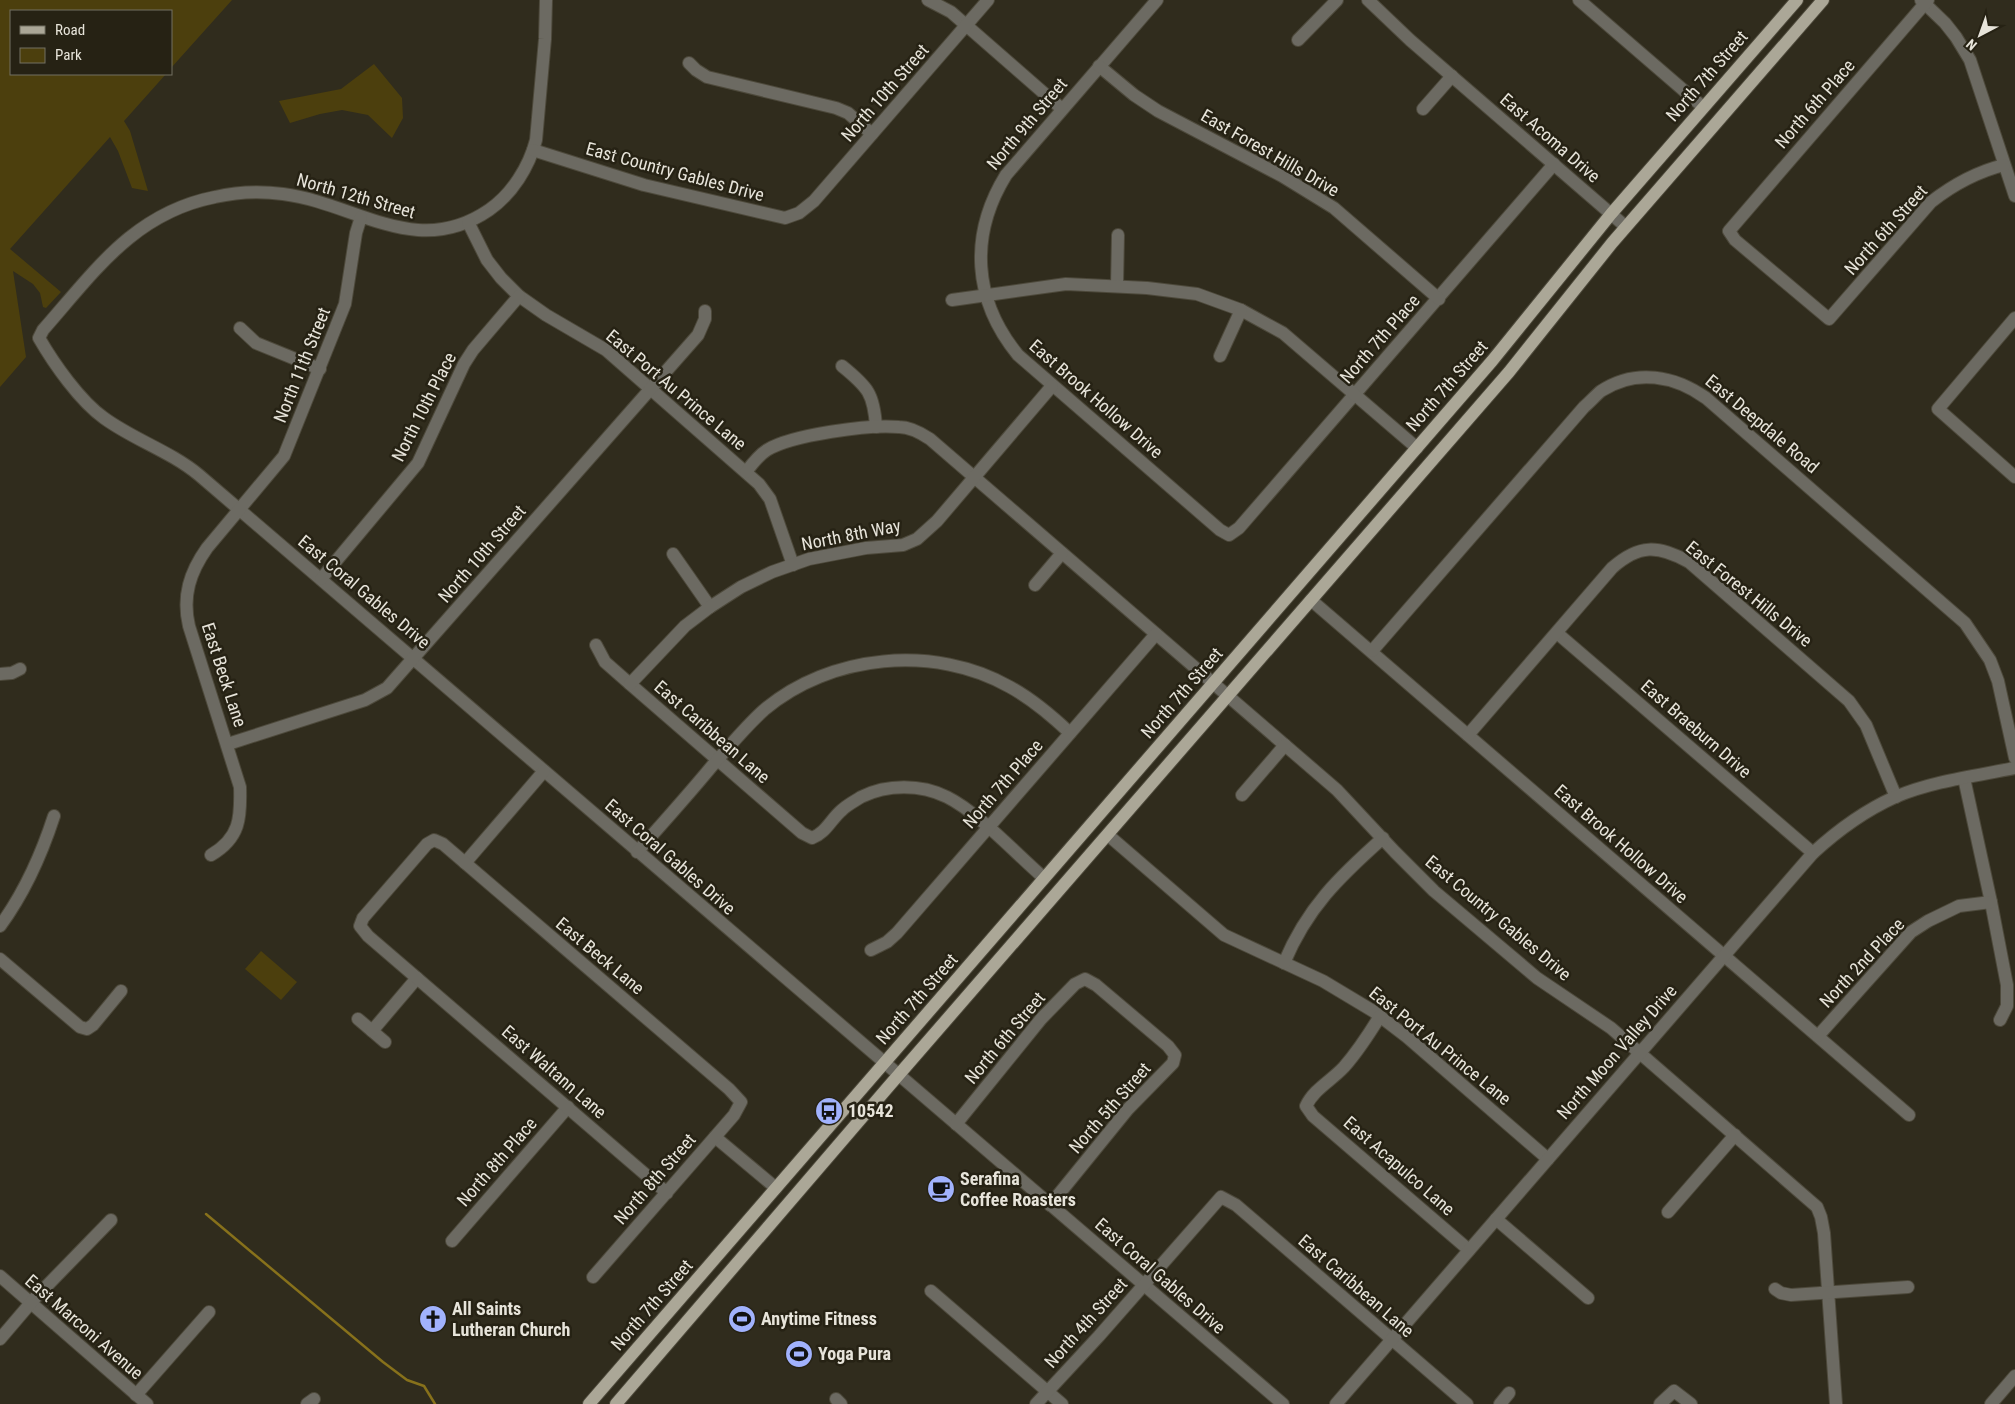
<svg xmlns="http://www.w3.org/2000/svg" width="2015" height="1404" font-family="'Roboto Condensed',sans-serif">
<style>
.green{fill:#4c3f0d}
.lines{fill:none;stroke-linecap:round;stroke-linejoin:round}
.stream{stroke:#87711b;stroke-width:2.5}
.minor-casing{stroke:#4d493b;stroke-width:14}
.major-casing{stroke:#4d493b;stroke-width:14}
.minor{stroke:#6c6a62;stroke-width:12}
.major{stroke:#aba797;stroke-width:12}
.labels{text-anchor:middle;stroke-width:5;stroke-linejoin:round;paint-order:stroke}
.street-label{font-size:18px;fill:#e7e4da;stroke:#262214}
.poi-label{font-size:18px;font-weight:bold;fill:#e7e4da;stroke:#262214;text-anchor:start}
</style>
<rect width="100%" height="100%" fill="#302c1d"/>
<!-- green -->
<g class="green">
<path d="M0,0H232L171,68V11H11V74H166L124,121L130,131L148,191L132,188L118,151L110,137L10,249L61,292L46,308L43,307L40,293L33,284L13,271L26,357L0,387Z"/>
<path d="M374,64L402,98L403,118L392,138L368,115L342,110L320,114L290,123L279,101L341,89Z"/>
<path d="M261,951L297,982L281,1000L245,969Z"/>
</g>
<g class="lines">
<!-- stream -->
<path class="stream" d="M206,1214L383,1362L407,1380L424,1386L435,1404"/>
<!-- minor casing -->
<g class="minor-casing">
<g id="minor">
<path d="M546,0L545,39L536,140C529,167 512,194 489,210C416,260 356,203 283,194C261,191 237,192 215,197C134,213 95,271 43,330L39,338C54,364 80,401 104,418C134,440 170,451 199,475L1283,1404"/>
<path d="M928,0L951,12L1062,109"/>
<path d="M1157,0L1006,175C969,235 973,300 1018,355L1220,530L1229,535L1239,528L1554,164"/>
<path d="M1368,0L1410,40L1625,226"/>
<path d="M1579,0L1703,107"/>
<path d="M1921,0L1945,23L1956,37L1970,60L2015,196"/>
<path d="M1928,0L1729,231L1735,240L1829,319L1931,202C1954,184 1976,172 2004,165"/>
<path d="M1298,40L1337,0"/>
<path d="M689,63L696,70L707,77L836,108L848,113L872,134"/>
<path d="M1099,66L1134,95L1158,111L1282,176L1334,208L1439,299"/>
<path d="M1423,109L1452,76"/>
<path d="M533,150L644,185L785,218L799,213L814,201L988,0"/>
<path d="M468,222L487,260L501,278L519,296L546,315L606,350L759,484L770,499L793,565"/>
<path d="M1117,286L1118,235"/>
<path d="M952,300L1066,284L1147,288L1197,294L1241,310L1283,333L1417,448"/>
<path d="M2015,318L1938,409L2015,477"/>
<path d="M240,328L256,343L320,369"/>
<path d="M1220,356L1241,310"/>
<path d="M842,366C868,387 874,394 876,427"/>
<path d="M746,472C752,464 759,455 767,450C791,435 870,424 899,427C910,427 921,433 930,439L1337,790L1395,852L1434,891L1537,978L1611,1028L1817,1207L1821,1217L1824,1233L1836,1404"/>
<path d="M673,554L710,607"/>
<path d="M321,579L418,463L464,364L473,350L519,296"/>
<path d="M1035,585L1062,553"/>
<path d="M1311,600L1909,1115"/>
<path d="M1557,633L1813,853"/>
<path d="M596,645L605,662L630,684L802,833L812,838C826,833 831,819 842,810C847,805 855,801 861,797C887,784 921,784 947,797C979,813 1016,854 1044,878"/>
<path d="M1372,651L1584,407C1590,402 1595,396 1601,391C1636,368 1675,376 1706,398L1965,623L1990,660L1998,681L2015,758"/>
<path d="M0,674L12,673L20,669"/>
<path d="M630,684L685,626L710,607L741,587L772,572L809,559L866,548L903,545L917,539L937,521L1052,386"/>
<path d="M1468,735L1612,568C1639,544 1658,545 1689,562L1849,701L1866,725L1896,797"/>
<path d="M228,744L365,700L387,688L698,335L705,319V311"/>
<path d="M1964,778L1991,902L2007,985V1006L2000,1020"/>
<path d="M1242,795L1285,745"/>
<path d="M1108,835L1224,935L1323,981L1373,1011L1407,1037L1548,1159"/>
<path d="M637,852C663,823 688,795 712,766C729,747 745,727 764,710C830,654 935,644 1010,687C1032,699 1052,716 1070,733"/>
<path d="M211,855C240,838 241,818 240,787L189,626C182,596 190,572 207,548L284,456L345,304L356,233L361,217"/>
<path d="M465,863L544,771"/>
<path d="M0,926C25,892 41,856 54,816"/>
<path d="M871,950L887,942L897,933L1156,634"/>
<path d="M0,959L80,1027L87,1029L93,1025L121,991"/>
<path d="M1284,963C1307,908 1339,877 1383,838"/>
<path d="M1380,1016C1369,1034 1358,1051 1344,1067C1331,1081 1314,1089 1306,1106L1313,1116L1469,1250"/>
<path d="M358,1019L385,1042"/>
<path d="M372,1031L417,978"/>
<path d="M1818,1036L1911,932L1928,921L1959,906L1991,902"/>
<path d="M956,1124L1041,1019L1075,984L1085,979L1096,985L1168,1046L1175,1055L1173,1063L1128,1109L1050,1205"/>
<path d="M715,1137L776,1188"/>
<path d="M1668,1212L1735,1135"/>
<path d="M1496,1219L1588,1298"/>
<path d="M452,1241L568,1107"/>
<path d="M0,1276L147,1404"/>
<path d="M593,1277L734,1115L741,1102L729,1089L443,844L434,840L427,844L363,918L360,926L368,936L667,1193"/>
<path d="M1775,1289L1781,1293L1791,1295L1908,1287"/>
<path d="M931,1291L1062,1404"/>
<path d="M0,1339L35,1298L111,1220"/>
<path d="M136,1395L209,1312"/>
<path d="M836,1399L841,1404"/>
<path d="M307,1404L314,1399"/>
<path d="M1036,1404L1099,1336L1221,1197L1236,1205L1467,1404"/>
<path d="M1336,1404L1813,853C1838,830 1864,811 1895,797C1933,781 1975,776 2015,768"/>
<path d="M1500,1404L1509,1393"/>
<path d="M1660,1404L1674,1391L1691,1404"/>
<path d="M1991,1404L2015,1376"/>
</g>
</g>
<!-- major casing -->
<g class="major-casing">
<g id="major">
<path d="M589,1404L1492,361L1611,214L1797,0"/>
<path d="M616,1404L889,1086L1509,372L1612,243L1823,0"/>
</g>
</g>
<!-- minor -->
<use href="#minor" class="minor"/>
<!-- major -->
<use href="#major" class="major"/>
</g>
<!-- icons -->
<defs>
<g id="bus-disc" transform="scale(1.4375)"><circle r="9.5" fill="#a1b2fd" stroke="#262214"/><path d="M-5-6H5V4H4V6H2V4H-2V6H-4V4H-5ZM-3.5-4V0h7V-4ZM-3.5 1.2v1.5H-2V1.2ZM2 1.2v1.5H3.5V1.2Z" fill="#111"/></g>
<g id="cafe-disc" transform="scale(1.4375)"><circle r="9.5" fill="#a1b2fd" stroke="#262214"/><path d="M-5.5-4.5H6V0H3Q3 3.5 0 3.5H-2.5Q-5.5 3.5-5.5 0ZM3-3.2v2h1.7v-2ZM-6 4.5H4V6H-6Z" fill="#111"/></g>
<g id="church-disc" transform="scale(1.4375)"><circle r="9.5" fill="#a1b2fd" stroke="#262214"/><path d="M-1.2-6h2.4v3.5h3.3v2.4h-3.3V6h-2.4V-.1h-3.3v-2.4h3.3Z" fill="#111"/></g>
<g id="stadium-disc" transform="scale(1.4375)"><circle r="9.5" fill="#a1b2fd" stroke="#262214"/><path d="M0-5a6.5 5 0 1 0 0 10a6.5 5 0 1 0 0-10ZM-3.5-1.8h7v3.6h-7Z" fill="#111"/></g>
</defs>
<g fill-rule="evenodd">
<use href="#bus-disc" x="829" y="1111"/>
<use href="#cafe-disc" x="941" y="1189"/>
<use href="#church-disc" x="433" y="1319"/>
<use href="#stadium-disc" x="742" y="1319"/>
<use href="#stadium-disc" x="799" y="1354"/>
</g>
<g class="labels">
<!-- street labels -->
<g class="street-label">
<text transform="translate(1707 76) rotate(-49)" y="6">North 7th Street</text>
<text transform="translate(885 93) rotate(-49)" y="6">North 10th Street</text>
<text transform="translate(1815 104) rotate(-49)" y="6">North 6th Place</text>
<text transform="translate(1027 124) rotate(-50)" y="6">North 9th Street</text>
<text transform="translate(1550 138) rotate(41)" y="6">East Acoma Drive</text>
<text transform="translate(1270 153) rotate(30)" y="6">East Forest Hills Drive</text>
<text transform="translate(675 172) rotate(15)" y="6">East Country Gables Drive</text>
<text transform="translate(356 196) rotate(16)" y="6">North 12th Street</text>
<text transform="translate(1886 230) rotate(-48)" y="6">North 6th Street</text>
<text transform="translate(1380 339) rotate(-49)" y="6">North 7th Place</text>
<text transform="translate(302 365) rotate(-68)" y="6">North 11th Street</text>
<text transform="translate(1447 386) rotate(-49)" y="6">North 7th Street</text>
<text transform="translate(676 390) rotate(40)" y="6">East Port Au Prince Lane</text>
<text transform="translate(1096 399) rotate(41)" y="6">East Brook Hollow Drive</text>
<text transform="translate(424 407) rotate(-63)" y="6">North 10th Place</text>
<text transform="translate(1762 424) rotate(40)" y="6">East Deepdale Road</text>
<text transform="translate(851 535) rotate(-11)" y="6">North 8th Way</text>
<text transform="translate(482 554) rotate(-49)" y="6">North 10th Street</text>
<text transform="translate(364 592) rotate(40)" y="6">East Coral Gables Drive</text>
<text transform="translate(1749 594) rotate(39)" y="6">East Forest Hills Drive</text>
<text transform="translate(224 675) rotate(72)" y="6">East Beck Lane</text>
<text transform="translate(1182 693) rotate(-49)" y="6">North 7th Street</text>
<text transform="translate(1696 729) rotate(41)" y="6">East Braeburn Drive</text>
<text transform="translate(712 732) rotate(41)" y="6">East Caribbean Lane</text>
<text transform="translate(1003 784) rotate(-49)" y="6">North 7th Place</text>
<text transform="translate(1621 844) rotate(41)" y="6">East Brook Hollow Drive</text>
<text transform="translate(670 857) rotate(41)" y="6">East Coral Gables Drive</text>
<text transform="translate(1498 918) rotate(40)" y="6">East Country Gables Drive</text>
<text transform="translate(600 956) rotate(40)" y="6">East Beck Lane</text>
<text transform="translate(1862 963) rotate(-47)" y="6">North 2nd Place</text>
<text transform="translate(917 999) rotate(-49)" y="6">North 7th Street</text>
<text transform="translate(1005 1038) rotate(-50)" y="6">North 6th Street</text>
<text transform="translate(1440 1046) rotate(39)" y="6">East Port Au Prince Lane</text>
<text transform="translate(1617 1052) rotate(-49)" y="6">North Moon Valley Drive</text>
<text transform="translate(554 1072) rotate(41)" y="6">East Waltann Lane</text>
<text transform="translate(1110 1108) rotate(-49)" y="6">North 5th Street</text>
<text transform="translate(497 1162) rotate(-49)" y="6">North 8th Place</text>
<text transform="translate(1399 1166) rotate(41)" y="6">East Acapulco Lane</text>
<text transform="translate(655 1179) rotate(-49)" y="6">North 8th Street</text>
<text transform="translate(1160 1276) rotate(41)" y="6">East Coral Gables Drive</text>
<text transform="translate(1356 1286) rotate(41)" y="6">East Caribbean Lane</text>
<text transform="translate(652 1305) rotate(-49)" y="6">North 7th Street</text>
<text transform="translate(1086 1323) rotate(-48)" y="6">North 4th Street</text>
<text transform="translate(84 1327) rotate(41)" y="6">East Marconi Avenue</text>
</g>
<!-- poi labels -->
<g class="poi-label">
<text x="848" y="1117">10542</text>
<text x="960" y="1185">Serafina<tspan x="960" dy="21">Coffee Roasters</tspan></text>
<text x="452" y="1315">All Saints<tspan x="452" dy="21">Lutheran Church</tspan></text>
<text x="761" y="1325">Anytime Fitness</text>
<text x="818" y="1360">Yoga Pura</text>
</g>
</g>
<!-- legend -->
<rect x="10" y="10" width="162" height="65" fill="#262214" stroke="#737063"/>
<rect x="20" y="26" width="25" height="8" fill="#aba797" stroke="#737063"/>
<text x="55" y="35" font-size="15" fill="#e7e4da">Road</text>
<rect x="20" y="48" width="25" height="15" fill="#4c3f0d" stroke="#737063"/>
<text x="55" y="60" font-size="15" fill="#e7e4da">Park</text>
<!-- north arrow -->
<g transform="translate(1980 35) rotate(221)" stroke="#262214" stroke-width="4" paint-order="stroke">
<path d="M0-4L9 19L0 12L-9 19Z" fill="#e7e4da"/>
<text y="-8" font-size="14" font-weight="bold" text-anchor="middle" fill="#e7e4da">N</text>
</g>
</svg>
